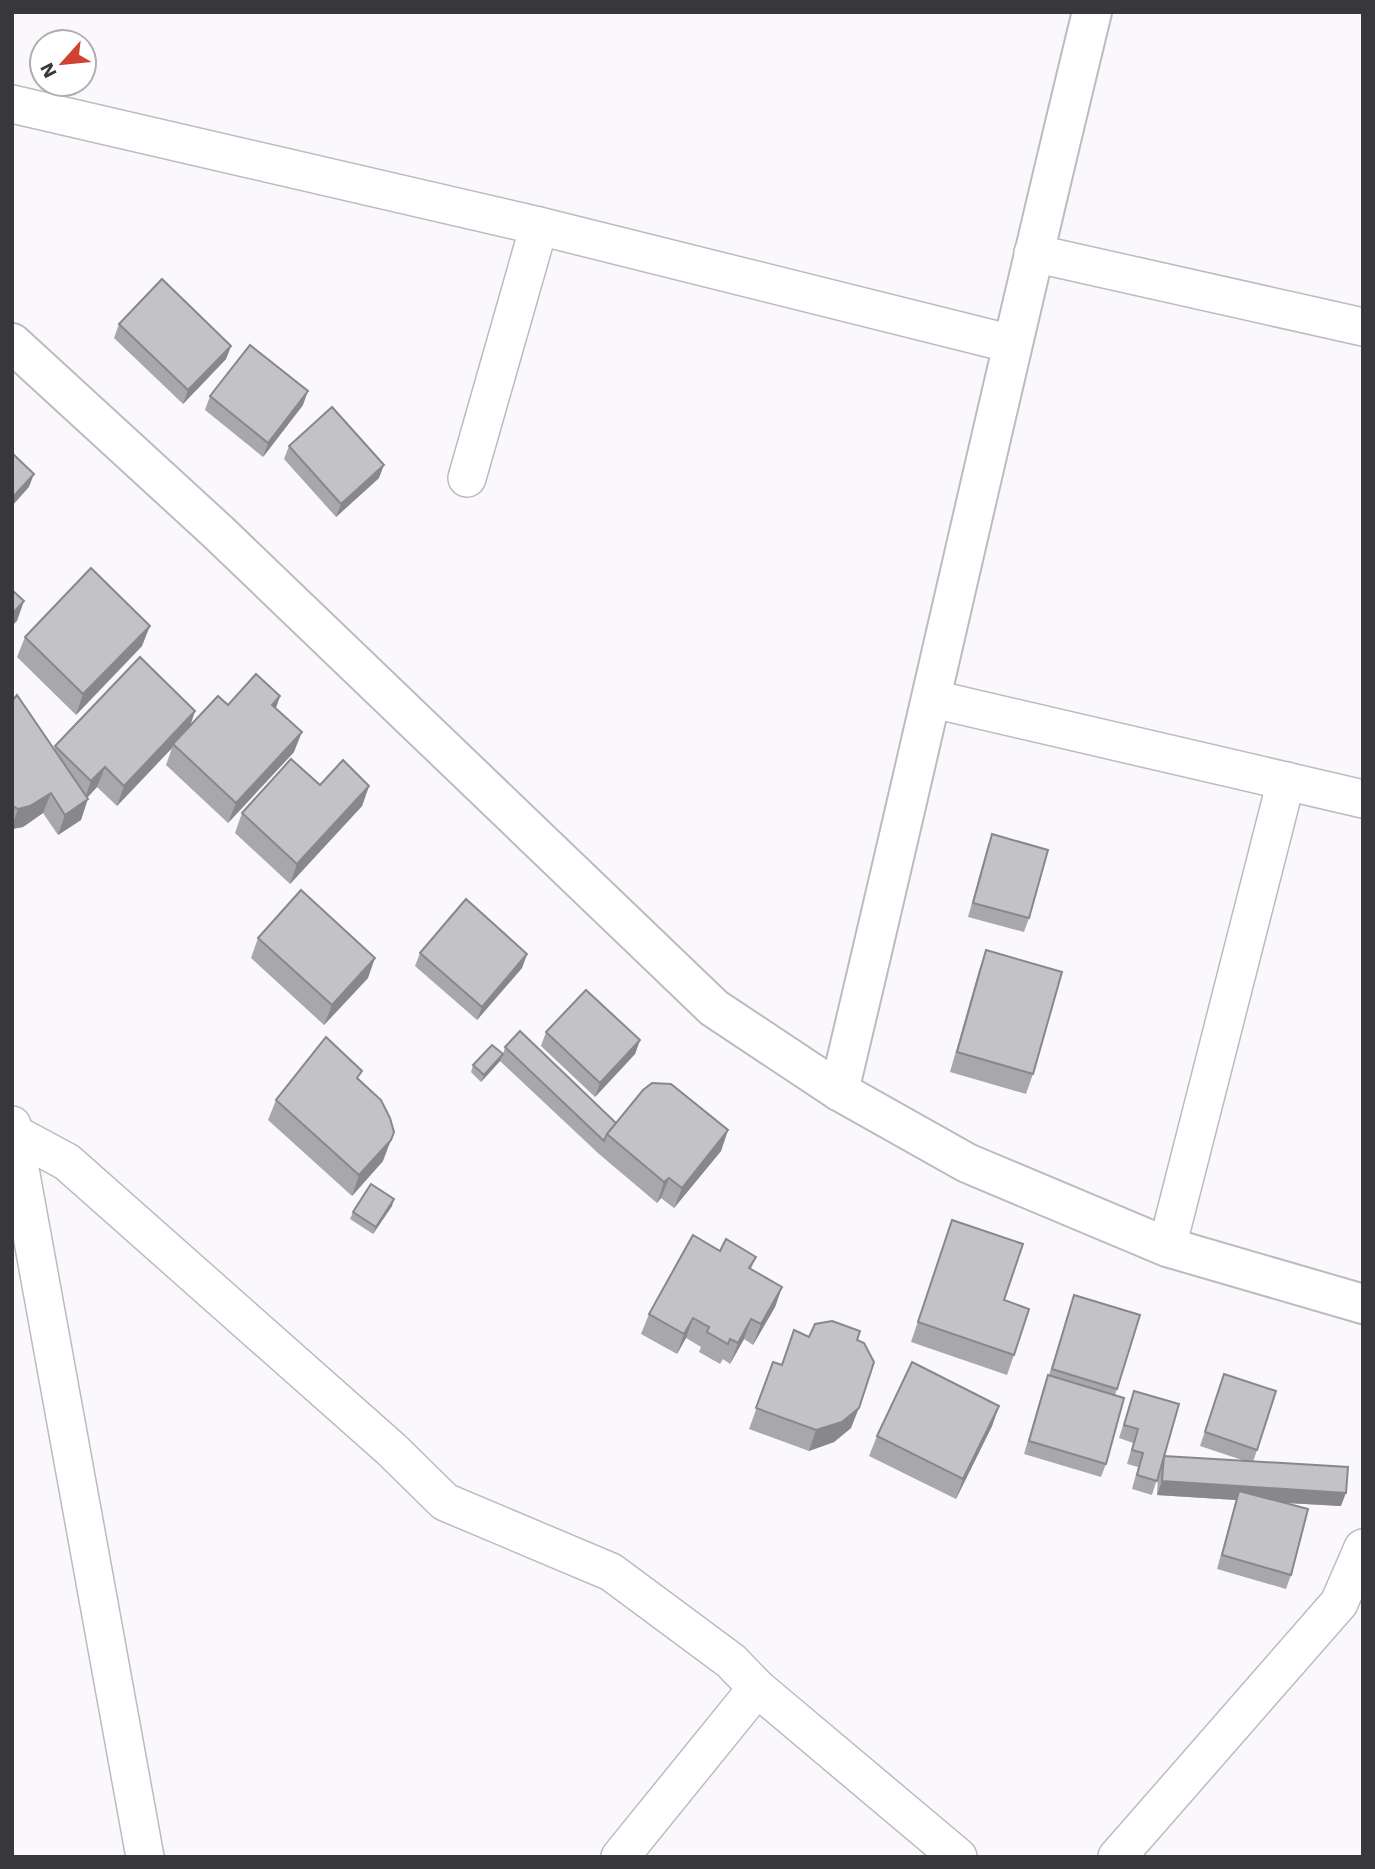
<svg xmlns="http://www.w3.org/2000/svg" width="1375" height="1869" font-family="'Work Sans',sans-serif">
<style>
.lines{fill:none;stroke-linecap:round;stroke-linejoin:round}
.minor-casing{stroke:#bcbbbe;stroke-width:40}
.tertiary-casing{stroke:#bcbbbe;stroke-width:42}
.minor{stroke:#fff;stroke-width:37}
.tertiary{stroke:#fff;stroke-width:38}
.wall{fill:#a8a8ab}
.shaded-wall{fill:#88888b}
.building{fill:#c3c3c7;stroke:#88888b;stroke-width:2}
</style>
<rect width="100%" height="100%" fill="#faf8fc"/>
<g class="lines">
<!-- minor casing -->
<g class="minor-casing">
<g id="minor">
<path d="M12,104L539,226L1012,344"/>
<path d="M1033,253L1363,327"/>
<path d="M467,478L539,226"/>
<path d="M933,699L1363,799"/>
<path d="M12,1125L145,1857"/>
<path d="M15,1134L67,1162L391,1449L445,1502L611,1572L731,1661L757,1688L958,1857"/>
<path d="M1167,1247L1286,781"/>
<path d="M620,1857L757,1688"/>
<path d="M1117,1857L1339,1603L1363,1548"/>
</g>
</g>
<!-- tertiary casing -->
<g class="tertiary-casing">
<g id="tertiary">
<path d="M12,343L218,532L714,1008L839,1091L967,1163L1167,1247L1363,1304"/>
<path d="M839,1091C925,732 1004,371 1092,12"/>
</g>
</g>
<!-- minor -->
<use href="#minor" class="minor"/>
<!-- tertiary -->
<use href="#tertiary" class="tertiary"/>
</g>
<!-- wall -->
<g class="wall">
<path d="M119,324L231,346L226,359L183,404L114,338Z"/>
<path d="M210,396L303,405L263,457L205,410Z"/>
<path d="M289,446L379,478L336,517L284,459Z"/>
<path d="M25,637L142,646L76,715L17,657Z"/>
<path d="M280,696L276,708L294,752L228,823L166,765L172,748L117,806L97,787L87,798L81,820L58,835L43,813L23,827L12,829V701L54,750L55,746L195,711L190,727L228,705Z"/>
<path d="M320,785L369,786L362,806L290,884L235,833L242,813Z"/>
<path d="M992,834L1029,918L1024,932L968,917L987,848Z"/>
<path d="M258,938L368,978L324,1025L251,958Z"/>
<path d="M986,950L1033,1074L1026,1094L950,1072L979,970Z"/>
<path d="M420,953L527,954L522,968L477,1020L415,966Z"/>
<path d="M546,1032L640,1040L635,1054L595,1097L541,1046Z"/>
<path d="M505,1047L616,1123L728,1130L721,1151L674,1208L661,1198L657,1203L599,1154L500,1061L481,1082L471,1072L473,1065L503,1054Z"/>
<path d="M359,1080L383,1161L352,1196L268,1120L276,1100Z"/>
<path d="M392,1206L373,1234L350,1219L353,1212Z"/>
<path d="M952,1220L1004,1300L1014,1355L1007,1375L911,1342Z"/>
<path d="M720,1251L756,1257L751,1269L782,1287L775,1307L753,1345L744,1339L730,1364L723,1359L720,1364L699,1352L701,1347L686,1338L677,1354L641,1334L649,1314Z"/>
<path d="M1074,1295L1140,1315L1115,1395L1106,1464L1101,1477L1024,1454L1043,1389L1048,1375H1049Z"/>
<path d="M794,1330L809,1337L857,1340L851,1428L834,1442L809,1451L749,1429L773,1362L782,1364Z"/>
<path d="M1224,1374L1257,1450L1253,1462L1341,1506L1286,1503L1291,1575L1286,1589L1217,1569L1236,1500L1157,1495L1158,1476L1152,1495L1132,1489L1138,1467L1127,1464L1133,1443L1119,1438L1134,1391L1164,1456L1245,1461L1200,1446Z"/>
<path d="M999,1406L992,1426L956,1499L869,1456L877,1436Z"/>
</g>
<!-- shaded-wall -->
<g class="shaded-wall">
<path d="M231,346L226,359L183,404L188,390Z"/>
<path d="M308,391L303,405L263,457L268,443Z"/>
<path d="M384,465L379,478L336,517L341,504Z"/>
<path d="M34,474L29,487L12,506V498Z"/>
<path d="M24,601L17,621L12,626V614Z"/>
<path d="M150,626L142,646L76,715L83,694Z"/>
<path d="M280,696L273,716L272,705Z"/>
<path d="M195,711L188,731L173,744L172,748L117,806L124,786Z"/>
<path d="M302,732L294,752L228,823L236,803Z"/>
<path d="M105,767L97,787L84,801L91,781Z"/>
<path d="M369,786L362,806L290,884L297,864Z"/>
<path d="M51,793L43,813L23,827L12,829V826L18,809Z"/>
<path d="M88,799L81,820L58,835L65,815Z"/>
<path d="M527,954L522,968L477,1020L482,1007Z"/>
<path d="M375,958L368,978L324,1025L332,1005Z"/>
<path d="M640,1040L635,1054L595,1097L600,1083Z"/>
<path d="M503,1054L500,1061L481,1082L484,1075Z"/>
<path d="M728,1130L721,1151L674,1208L682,1188Z"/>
<path d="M391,1140L383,1161L352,1196L359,1175Z"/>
<path d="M669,1178L661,1198L657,1203L664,1182Z"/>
<path d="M394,1199L392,1206L373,1234L376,1227Z"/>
<path d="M782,1287L775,1307L753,1345L761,1324Z"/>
<path d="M693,1318L686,1338L677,1354L684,1334Z"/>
<path d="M751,1319L744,1339L730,1364L738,1343Z"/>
<path d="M999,1406L992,1426L956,1499L963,1479Z"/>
<path d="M859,1408L851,1428L834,1442L809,1451L816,1430Z"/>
<path d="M1162,1481L1346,1493L1341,1506L1237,1500L1239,1491L1236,1500L1157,1495Z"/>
</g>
<!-- building -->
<g class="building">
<path d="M162,279L231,346L188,390L119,324Z"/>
<path d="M250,345L308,391L268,443L210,396Z"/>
<path d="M332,407L384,465L341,504L289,446Z"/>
<path d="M12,453L34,474L12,498Z"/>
<path d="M91,568L150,626L83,694L25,637Z"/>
<path d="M12,590L24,601L12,614Z"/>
<path d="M140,657L195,711L124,786L105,767L91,781L55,746Z"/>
<path d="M256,674L280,696L272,705L302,732L236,803L173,744L218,696L228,705Z"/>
<path d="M17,695L88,799L65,815L51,793L30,806L18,809L12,806V701Z"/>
<path d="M291,759L320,785L343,760L369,786L297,864L242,813Z"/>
<path d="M992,834L1048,850L1029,918L973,903Z"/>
<path d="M301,890L375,958L332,1005L258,938Z"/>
<path d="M466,899L527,954L482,1007L420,953Z"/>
<path d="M986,950L1062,972L1033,1074L957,1052Z"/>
<path d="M586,990L640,1040L600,1083L546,1032Z"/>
<path d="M520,1031L616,1123L607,1134L604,1141L505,1047Z"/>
<path d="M326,1037L362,1071L357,1078L381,1100L390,1118L394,1132L391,1140L359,1175L276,1100Z"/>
<path d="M492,1045L503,1054L484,1075L473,1065Z"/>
<path d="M652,1083L671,1084L728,1130L682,1188L669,1178L664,1182L607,1134L643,1090Z"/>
<path d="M371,1184L394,1199L376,1227L353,1212Z"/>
<path d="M952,1220L1023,1244L1004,1300L1029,1309L1014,1355L918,1322Z"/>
<path d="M693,1235L720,1251L726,1239L756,1257L749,1268L782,1287L761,1324L751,1319L738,1343L730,1339L728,1344L707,1332L709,1327L693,1318L684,1334L649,1314Z"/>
<path d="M1074,1295L1140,1315L1117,1389L1052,1369Z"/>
<path d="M832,1321L860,1331L857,1340L864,1343L874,1362L859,1408L842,1422L816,1430L756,1408L773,1362L782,1365L794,1330L809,1337L815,1324Z"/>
<path d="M912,1362L999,1406L963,1479L877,1436Z"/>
<path d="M1224,1374L1276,1391L1257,1450L1205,1432Z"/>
<path d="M1048,1375L1124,1398L1106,1464L1029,1441Z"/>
<path d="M1134,1391L1179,1404L1157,1481L1137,1475L1143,1453L1132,1450L1138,1429L1124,1425Z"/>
<path d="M1164,1456L1348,1467L1346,1493L1162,1481Z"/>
<path d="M1239,1491L1308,1509L1291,1575L1222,1555Z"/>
</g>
<!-- border -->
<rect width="1375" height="1869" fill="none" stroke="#383739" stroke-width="28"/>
<!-- north arrow -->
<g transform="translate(63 63) rotate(243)"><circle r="33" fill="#ffffff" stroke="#afafb0" stroke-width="2"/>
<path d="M0-5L12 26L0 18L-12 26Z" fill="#cf4232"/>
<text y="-10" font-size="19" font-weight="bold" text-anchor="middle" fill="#383739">N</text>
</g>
</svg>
